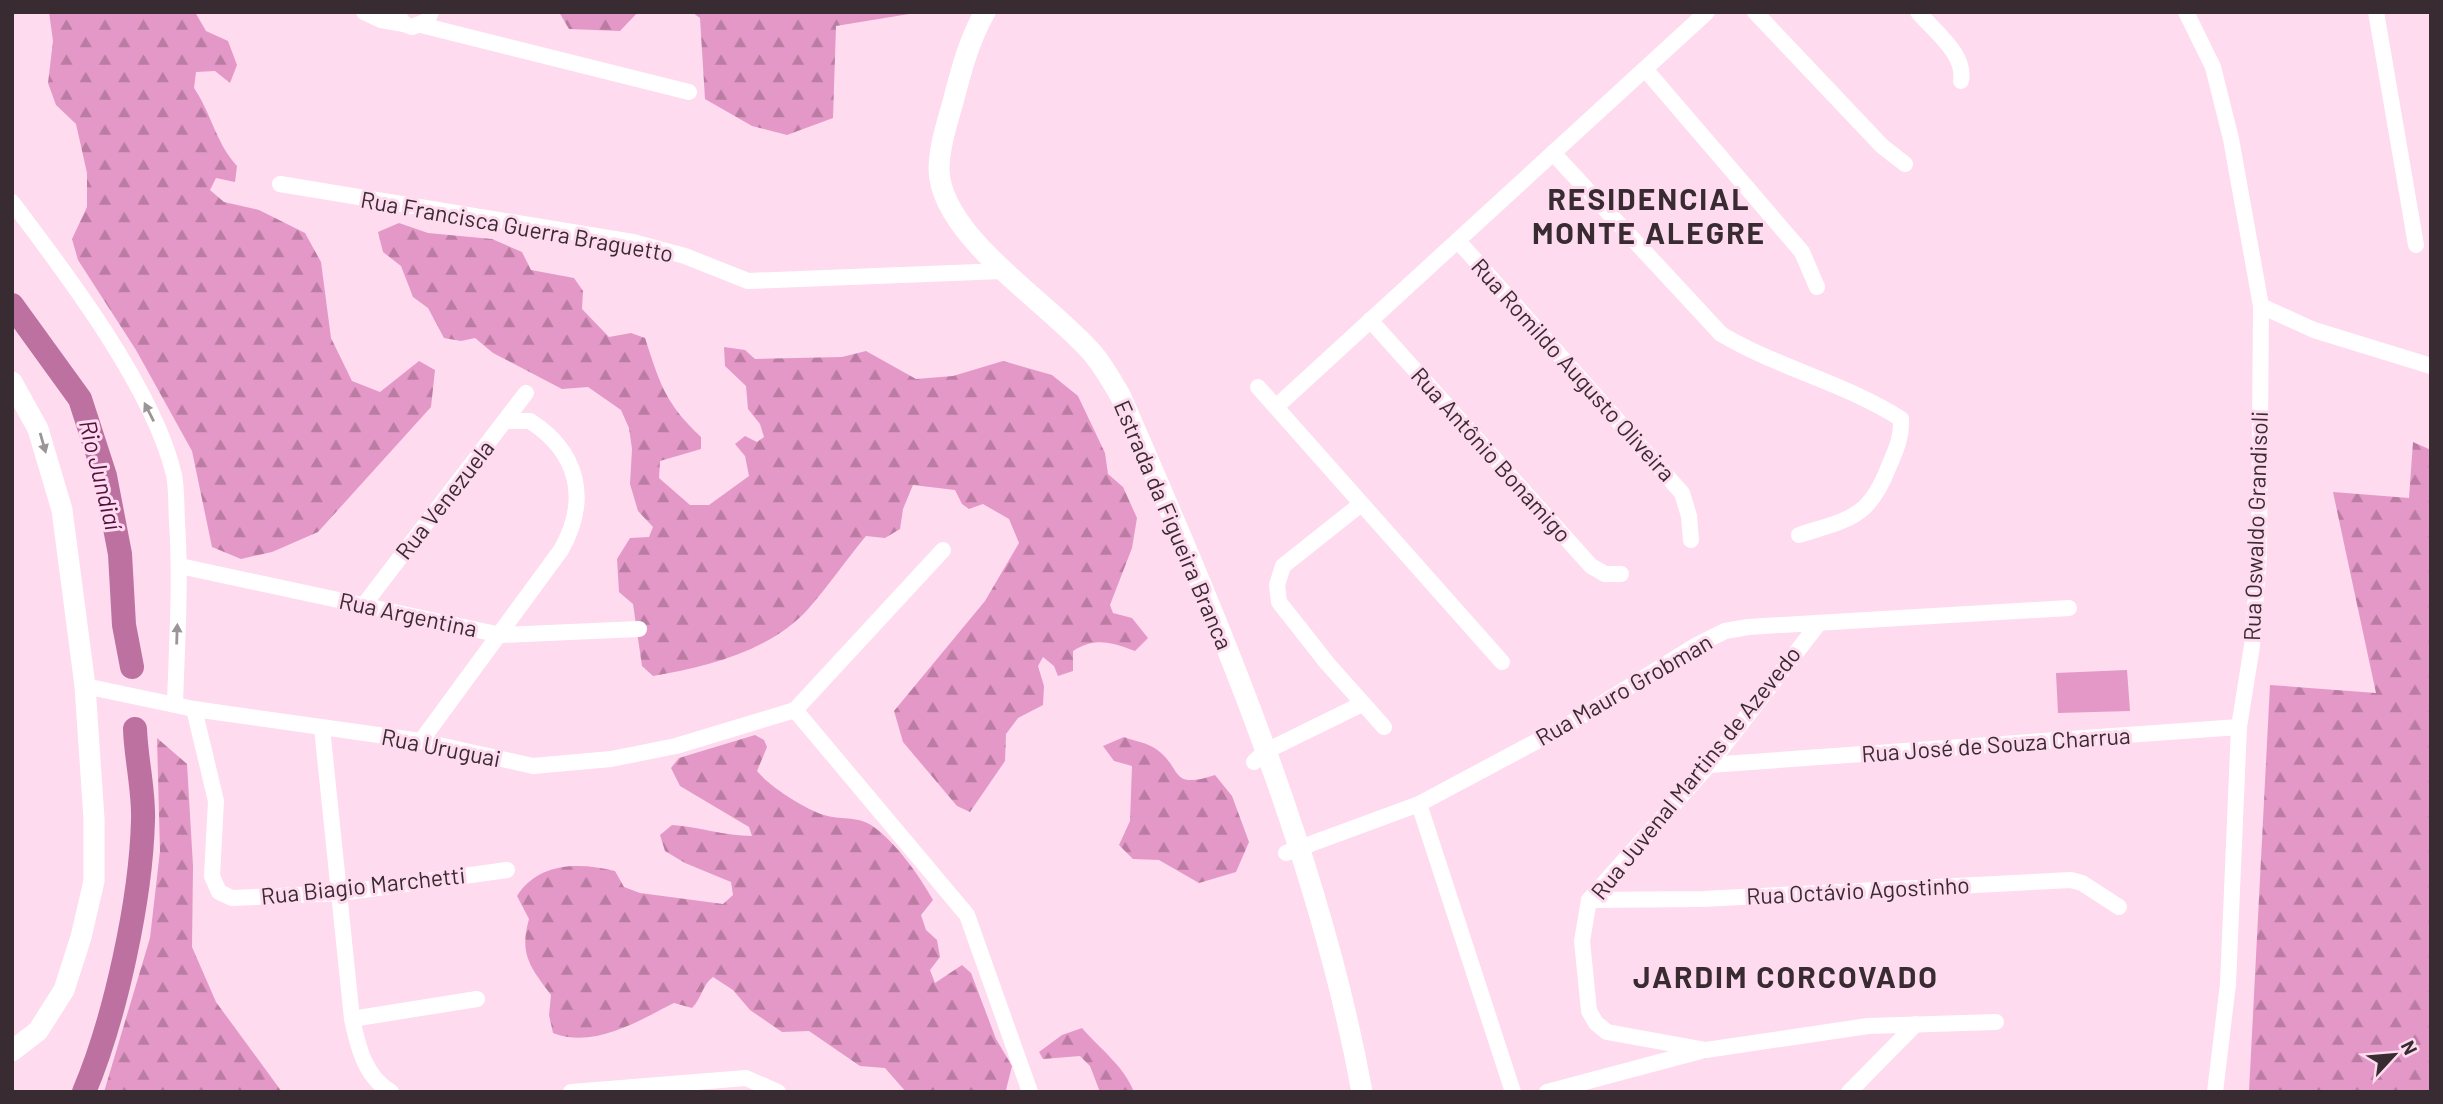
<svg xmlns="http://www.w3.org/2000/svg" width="2443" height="1104" font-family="Barlow,sans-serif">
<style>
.green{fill:#e498c7}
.forest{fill:url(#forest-firs)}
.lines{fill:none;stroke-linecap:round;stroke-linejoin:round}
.river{stroke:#bc71a1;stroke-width:24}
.street{stroke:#fff;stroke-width:16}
.secondary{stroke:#fff;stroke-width:21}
.oneway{fill:#9c9598}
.labels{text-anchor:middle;stroke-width:6;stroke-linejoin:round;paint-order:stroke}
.street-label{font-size:23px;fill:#382b32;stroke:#fedbef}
.water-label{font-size:24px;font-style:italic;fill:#541041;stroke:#fedbef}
.district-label{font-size:30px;font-weight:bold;letter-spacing:2px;fill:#382b32;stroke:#fedbef}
</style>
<defs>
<pattern id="forest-firs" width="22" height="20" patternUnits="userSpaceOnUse" patternTransform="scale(1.75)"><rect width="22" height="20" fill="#e498c7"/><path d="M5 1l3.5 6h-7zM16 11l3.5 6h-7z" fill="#ba7ca2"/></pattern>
</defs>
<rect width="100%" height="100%" fill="#fedbef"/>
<!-- green -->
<path class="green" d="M2127,670L2130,711L2058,713L2056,673Z"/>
<!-- forest -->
<g class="forest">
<path d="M49,12H195L206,31L228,41L237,65L230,83L215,71L196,72L194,88C211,113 216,143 237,166L235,182L216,178L210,190L224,202L259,210L305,233L321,262L331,338L352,381L380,392L419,361L435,370L431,407L318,532L272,552L241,559L212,547L192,451L136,350L78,260L72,239L87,207V173L76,124L56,105L48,83L53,41Z"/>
<path d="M559,12H638L620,31L569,29Z"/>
<path d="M692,12H915V13L836,26L833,118L787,135L752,126L705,99L700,18Z"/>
<path d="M399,223L428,233L492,239L522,252L531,270L574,278L583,291L582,309L609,337L631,333L645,338C660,384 665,403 701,437V449L660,461L659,478L690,505H709L749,476L745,456L735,444L745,436L757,442L764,437L760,424L748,409L746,386L725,366L724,347L745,350L755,359L842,357L866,351L916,379L953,376L1003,361L1052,375L1078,396L1105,453L1108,474L1123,487L1137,518L1132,548L1110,605L1113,613L1132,618L1148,638L1135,651C1111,642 1095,637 1073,651V671L1058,676L1054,666L1043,657L1038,666L1044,686L1043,705L1018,718L1006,734L1005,761L970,812L957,806L903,742L894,711L985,601L1019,543L1009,519L983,504L969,509L962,504L955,490L913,485L903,509L900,529L885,538L866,536C846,560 829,585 809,608C771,651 707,667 653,676L642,666L633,604L619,592L617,559L630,538L649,537L653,527L638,511L630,484L632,449L629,428L621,410L588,387L562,389L493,353L475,338L461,341L444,338L428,308L413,297L401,266L383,252L378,232Z"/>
<path d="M2413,442L2431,450V1092H2249L2270,685L2376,693L2333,492L2409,498Z"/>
<path d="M755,735L764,740L767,747L757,771C770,787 805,809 824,815C839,820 857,816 871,825C895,841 919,875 933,900L921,915L926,930L937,940L940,957L930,970L935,983L962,965L971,973L996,1039L1012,1066L1006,1090L906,1092L885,1068L860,1066L809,1031L782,1032L750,1010L733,990L713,977C702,985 702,998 692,1008L674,1003C638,1021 594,1049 553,1033L549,1015L551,995C530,967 519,954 529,919L517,896C538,862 580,862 615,871L624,887L640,893L723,904L733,895L731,882L685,863L665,851L660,835L672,825C700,827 724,836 752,836L749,827L680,786L671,768L679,758Z"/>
<path d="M1124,737C1134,741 1148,743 1156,749C1184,769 1168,790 1215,775L1232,796L1249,842L1236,872L1199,883L1159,860L1133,859L1119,845L1130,821L1132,766L1114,761L1103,746Z"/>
<path d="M157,738L187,764L193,866L192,947L216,1002L282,1092H104L150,938L160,851Z"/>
<path d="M1082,1028C1100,1049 1124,1066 1134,1092H1100L1090,1066L1080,1056L1043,1059L1039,1052L1062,1035Z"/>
</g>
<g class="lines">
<!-- river -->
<g class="river">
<path d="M12,305L80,399L105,476L120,554L124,625L132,667"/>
<path d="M84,1092C115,1019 141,900 143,820C144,790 136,759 135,729"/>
</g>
<!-- street -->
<g class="street">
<path d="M364,12L381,20L404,24"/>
<path d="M396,12L404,24L412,27L427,21L431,12"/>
<path d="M1755,12L1882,146L1905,164"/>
<path d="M1918,12C1934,31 1966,54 1961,81"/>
<path d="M2186,12L2213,67L2231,139L2261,306L2259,556L2252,646L2239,727L2228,984L2215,1092"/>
<path d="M2376,12L2416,245"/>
<path d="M421,25L689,92"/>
<path d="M1645,69L1802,252L1817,287"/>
<path d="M1553,153L1721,334C1778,368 1845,383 1901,419C1902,437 1896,450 1889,466C1869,519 1849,519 1799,535"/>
<path d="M280,184L633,242L685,256L748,281L1003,271"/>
<path d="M12,202C66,273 154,389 174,475C177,490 176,507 177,522C181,583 177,642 175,703"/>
<path d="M1459,242L1682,493L1689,516L1691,540"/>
<path d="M2261,306L2314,330L2431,366"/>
<path d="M1370,320L1591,566L1605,574H1621"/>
<path d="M1258,387L1502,662"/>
<path d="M1277,406L1707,12"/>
<path d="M1361,504L1283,566L1277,585L1279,602L1327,663L1384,727"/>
<path d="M180,566L501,635L639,629"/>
<path d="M363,606L526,393"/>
<path d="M1819,623L1709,765L1589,900L1582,941L1589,1011L1596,1023L1607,1032L1706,1050L1868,1026L1996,1022"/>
<path d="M85,686L194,709L421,741L533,766L611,759L676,746L795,710"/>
<path d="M194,709L216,801L212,876L219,892L232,898L341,893L507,870"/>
<path d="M795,710L967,915L1030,1092"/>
<path d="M795,710L943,550"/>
<path d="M322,728L352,1019C358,1047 365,1077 391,1092"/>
<path d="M421,741L561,550C590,499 578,452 530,421H507"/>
<path d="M1254,762L1266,751L1362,704"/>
<path d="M1709,765L2239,727"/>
<path d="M1419,804L1513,1092"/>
<path d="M1286,853L1419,804L1569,724L1695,646L1725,631L1748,627L2069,608"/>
<path d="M1589,900L1703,899L2071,880L2082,883L2119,907"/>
<path d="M352,1019L477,999"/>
<path d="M571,1092L746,1078L778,1092"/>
<path d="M1547,1092L1701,1051"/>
<path d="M1849,1092L1916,1024"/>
</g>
<!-- secondary -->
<g class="secondary">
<path d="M985,12C969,40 961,71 953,102C947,124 939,147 939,170C941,238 1054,306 1094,355C1104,367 1112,382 1120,395C1216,615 1319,855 1362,1092"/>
<path d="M12,382L38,429L62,510L85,686L94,819V881L81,937L64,990L38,1031L12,1051"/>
</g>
</g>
<!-- one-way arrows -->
<defs><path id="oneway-solid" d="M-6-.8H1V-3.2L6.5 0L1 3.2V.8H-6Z" transform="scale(1.75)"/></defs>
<g class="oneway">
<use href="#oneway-solid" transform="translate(149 412) rotate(-117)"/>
<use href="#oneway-solid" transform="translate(43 443) rotate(74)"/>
<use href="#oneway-solid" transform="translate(177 634) rotate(-88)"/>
</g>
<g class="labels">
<!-- street labels -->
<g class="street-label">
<text transform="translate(517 227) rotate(10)" y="8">Rua Francisca Guerra Braguetto</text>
<text transform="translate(1573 370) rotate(48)" y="8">Rua Romildo Augusto Oliveira</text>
<text transform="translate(1491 455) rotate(48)" y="8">Rua Antônio Bonamigo</text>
<text transform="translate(445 500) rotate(-52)" y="8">Rua Venezuela</text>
<text transform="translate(1173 525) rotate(67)" y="8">Estrada da Figueira Branca</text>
<text transform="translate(2256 526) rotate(-88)" y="8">Rua Oswaldo Grandisoli</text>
<text transform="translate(408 615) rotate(12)" y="8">Rua Argentina</text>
<text transform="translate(1624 690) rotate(-30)" y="8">Rua Mauro Grobman</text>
<text transform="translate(1996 745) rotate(-4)" y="8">Rua José de Souza Charrua</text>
<text transform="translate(441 748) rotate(11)" y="8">Rua Uruguai</text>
<text transform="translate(1696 773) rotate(-51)" y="8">Rua Juvenal Martins de Azevedo</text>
<text transform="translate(363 886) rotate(-6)" y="8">Rua Biagio Marchetti</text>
<text transform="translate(1858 891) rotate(-3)" y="8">Rua Octávio Agostinho</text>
</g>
<!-- water labels -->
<g class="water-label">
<text transform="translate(100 475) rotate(76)" y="8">Rio Jundiaí</text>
</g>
<!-- district labels -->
<g class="district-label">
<text x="1649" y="210">RESIDENCIAL<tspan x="1649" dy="34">MONTE ALEGRE</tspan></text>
<text x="1786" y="988">JARDIM CORCOVADO</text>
</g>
</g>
<!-- border -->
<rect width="2443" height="1104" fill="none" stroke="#382b32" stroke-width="28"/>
<!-- north arrow -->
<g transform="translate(2394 1055) rotate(64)" stroke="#fedbef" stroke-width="5" paint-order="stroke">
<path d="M0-5L12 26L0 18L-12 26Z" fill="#382b32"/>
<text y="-10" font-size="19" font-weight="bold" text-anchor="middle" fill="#382b32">N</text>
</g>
</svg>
